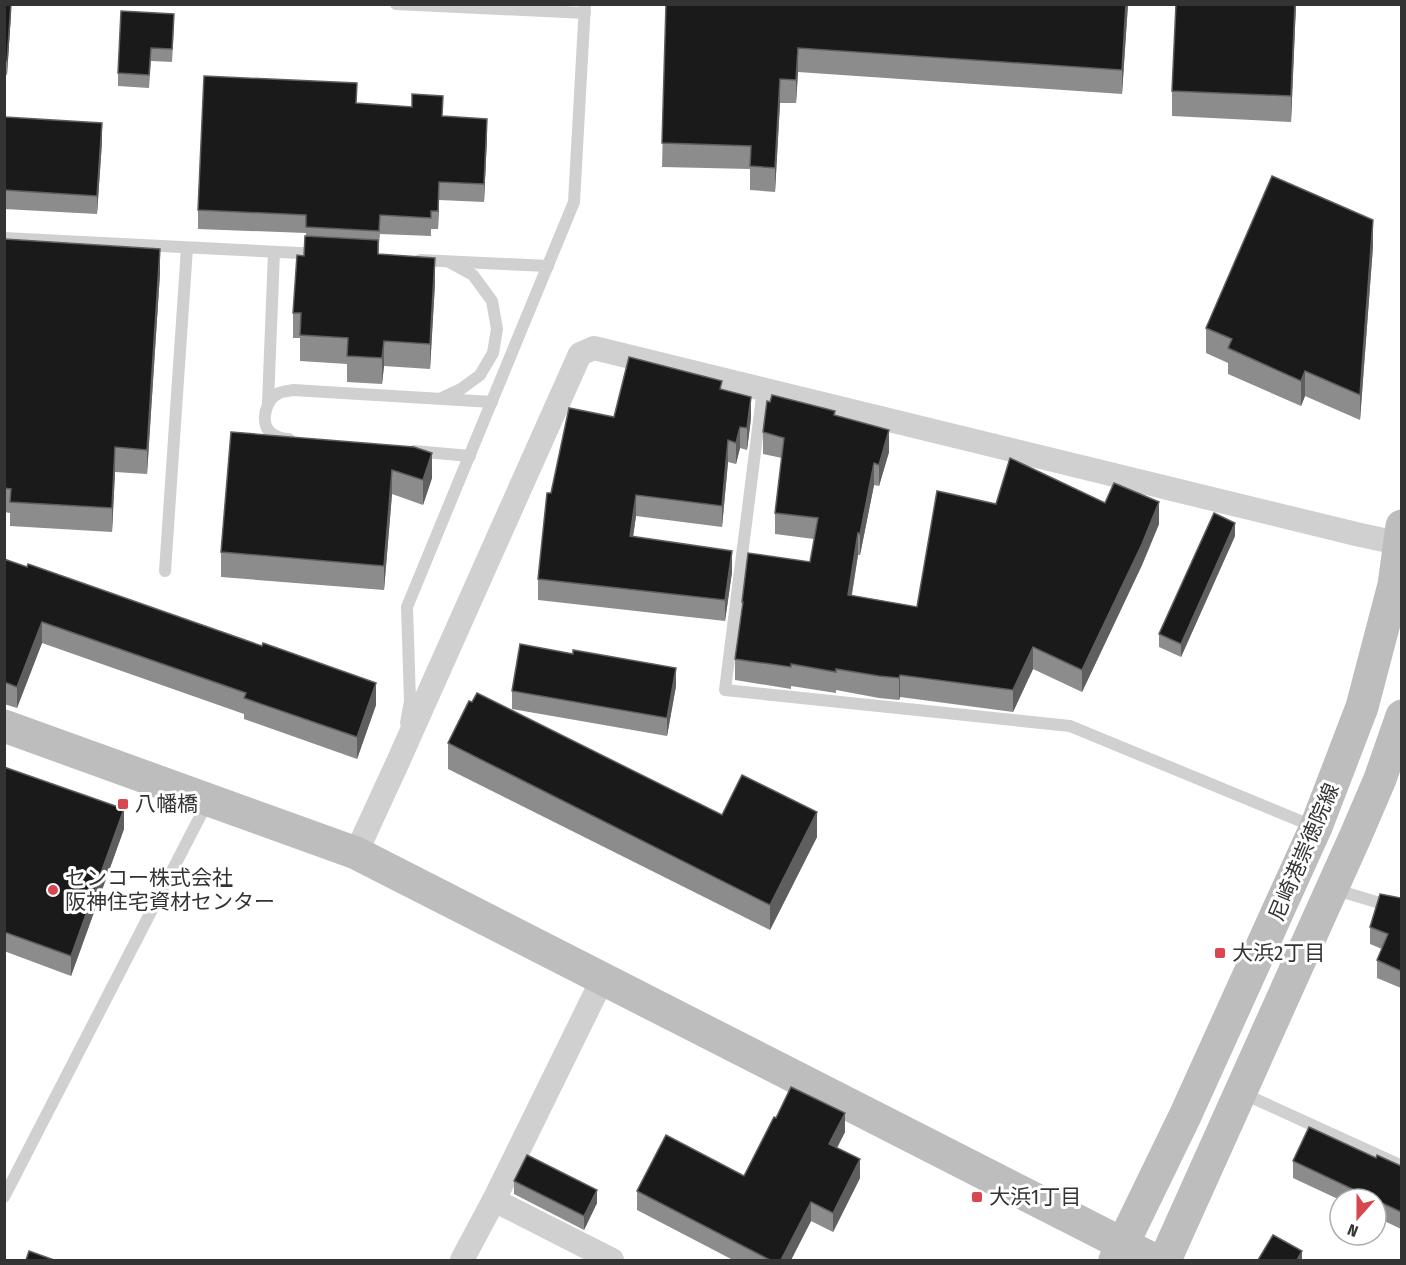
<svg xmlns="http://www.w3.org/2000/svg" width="1406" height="1265" font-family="'Fira Sans Condensed','Noto Sans JP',sans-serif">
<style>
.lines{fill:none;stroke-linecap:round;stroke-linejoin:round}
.lane{stroke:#d0d0d0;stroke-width:12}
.street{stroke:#d0d0d0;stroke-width:24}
.secondary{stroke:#bdbdbd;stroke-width:33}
.wall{fill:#8c8c8c}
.shaded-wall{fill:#5f5f5f}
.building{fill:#1a1a1a;stroke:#5f5f5f;stroke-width:1.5}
.poi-dot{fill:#d84650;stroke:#fff;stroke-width:2}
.labels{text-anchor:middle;stroke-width:6;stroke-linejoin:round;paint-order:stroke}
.poi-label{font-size:21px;fill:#333;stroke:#fff;text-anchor:start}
.street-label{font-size:21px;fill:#333;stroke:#fff}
</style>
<rect width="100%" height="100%" fill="#fff"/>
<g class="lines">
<!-- lane -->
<g class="lane">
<path d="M396,4L585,13"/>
<path d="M4,238L319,254"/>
<path d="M420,260L548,266"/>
<path d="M763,389L725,690L1070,726L1315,827"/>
<path d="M442,398L461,389L480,375L493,353L497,329L492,301L473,275L451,263"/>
<path d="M268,403L274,252"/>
<path d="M289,439C283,439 276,437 271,433C259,423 266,399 279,393C283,391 289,391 293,390L492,402"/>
<path d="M414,451L470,456"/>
<path d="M165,571L187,248"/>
<path d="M406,723L410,701L407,607L574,202L585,4"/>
<path d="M1333,889L1380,903L1402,906"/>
<path d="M1242,1093L1402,1166"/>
<path d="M4,1197L208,801"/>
</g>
<!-- street -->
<g class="street">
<path d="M356,853L397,764L580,354L594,348L1356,534L1402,544"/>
<path d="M494,1200L612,1260"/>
<path d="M462,1260L494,1200L603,978"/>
</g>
<!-- secondary -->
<g class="secondary">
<path d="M4,726L356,853L1154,1260"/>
<path d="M1115,1260L1185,1116L1316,827L1362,707L1394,585L1402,526"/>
<path d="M1165,1260L1356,835L1380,779L1402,716"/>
</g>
</g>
<!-- wall -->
<g class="wall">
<path d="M4,4L11,13L7,75L4,74Z"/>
<path d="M666,4H1128L1122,94L798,72L796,103H780L775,192L750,190V169L662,167Z"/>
<path d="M1296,4L1291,122L1172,116V91Z"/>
<path d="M174,27L172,62L151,61L149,88L118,86V73Z"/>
<path d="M357,103L443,116L487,137L484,202L439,200L438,229H431V236L380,234L378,254L435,283L430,369L384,366L382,384L347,382V364L300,361V338H293V313L304,256L306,233L198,229V210Z"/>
<path d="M4,129L102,142L97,214L4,209Z"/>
<path d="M4,239L160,273L147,474L115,472L112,532L10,526V513L4,512Z"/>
<path d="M1373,246L1360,420L1305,396L1301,406L1228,374V363L1206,353V328Z"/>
<path d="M722,390L751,418L747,450L740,448L736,464L728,462L722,527L636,516L633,537L732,572L725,621L538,600V579L551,493L614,417Z"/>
<path d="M835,416L889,452L879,486L874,485L860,555H858L852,595L917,607L996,504L1105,503L1159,524L1142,565L1082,692L1033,669L1013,712L900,697L899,700L879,698L836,690V693L791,686V689L735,680V659L742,612V602L810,562L814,539L775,534V513L782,458L763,454V432Z"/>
<path d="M231,432L432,478L423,505L392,494L384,590L221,577V552Z"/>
<path d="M1235,536L1181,657L1159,647V634Z"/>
<path d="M4,559L376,705L357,759L244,719V714L42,643L17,708L4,704Z"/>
<path d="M676,686L667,736L512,709V691Z"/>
<path d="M448,743L722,815L817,837L770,930L448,769Z"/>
<path d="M4,767L124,829L71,976L4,951Z"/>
<path d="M1401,898V988L1377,978V960L1382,949L1370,944V927Z"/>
<path d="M776,1118L845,1132L837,1148L860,1178L833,1232L811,1221L791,1260H733L637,1210V1191L744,1176Z"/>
<path d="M1376,1158L1401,1166V1229L1376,1217V1199H1340V1200L1293,1178V1161Z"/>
<path d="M514,1181L597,1203L584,1230L514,1194Z"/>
</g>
<!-- shaded-wall -->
<g class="shaded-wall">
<path d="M11,4V13L7,75V61Z"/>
<path d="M1126,4H1128L1122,94V70Z"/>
<path d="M1295,4H1296L1291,122V96Z"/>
<path d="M798,48V72L796,103V80Z"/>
<path d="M780,79V103L775,192V168Z"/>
<path d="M487,119V137L484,202V184Z"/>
<path d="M102,123V142L97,214V196Z"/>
<path d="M439,182V200L438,229V211Z"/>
<path d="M1373,220V246L1360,420V395Z"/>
<path d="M160,249V273L147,474V450Z"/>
<path d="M435,258V283L430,369V344Z"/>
<path d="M384,341V366L382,384V358Z"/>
<path d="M1305,371V396L1301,406V381Z"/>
<path d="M751,397V418L747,450V428Z"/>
<path d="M740,427V448L736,464V443Z"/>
<path d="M889,430V452L879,486V465Z"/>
<path d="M728,440V462L722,527V506Z"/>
<path d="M115,447V472L112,532V508Z"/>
<path d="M432,453V478L423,505V480Z"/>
<path d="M874,463V485L860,555V534Z"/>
<path d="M392,470V494L384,590V566Z"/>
<path d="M636,495V516L630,557V536Z"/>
<path d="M1159,502V524L1142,565L1082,692V670Z"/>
<path d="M1235,523V536L1181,657V644Z"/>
<path d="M858,533V555L848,616V595Z"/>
<path d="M732,551V572L725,621V600Z"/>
<path d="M42,622V643L17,708V687Z"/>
<path d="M1033,647V669L1013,712V690Z"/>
<path d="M676,668V686L667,736V718Z"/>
<path d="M900,675V697L899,700V678Z"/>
<path d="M376,683V705L357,759V737Z"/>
<path d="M124,809V829L71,976V956Z"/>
<path d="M817,812V837L770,930V905Z"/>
<path d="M845,1113V1132L829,1163V1144Z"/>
<path d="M860,1159V1178L833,1232V1213Z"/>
<path d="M597,1190V1203L584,1230V1216Z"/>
<path d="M811,1202V1221L791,1260H781Z"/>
<path d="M1302,1251V1260H1297Z"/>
</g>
<!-- building -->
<g class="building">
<path d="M4,4H11L7,61H4Z"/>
<path d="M666,4H1126L1122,70L798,48L796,80L780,79L775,168L750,166L751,146L662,143Z"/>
<path d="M1176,4H1295L1291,96L1172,91Z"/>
<path d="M121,11L174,14L172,49L151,48L149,75L118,73Z"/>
<path d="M204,76L357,83L356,103L412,107V94L443,96L442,116L487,119L484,184L439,182L438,211H431V218L380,215L379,231L306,227V215L198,210Z"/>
<path d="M5,117L102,123L97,196L4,190Z"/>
<path d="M1272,176L1373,220L1360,395L1305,371L1301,381L1228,348L1232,339L1206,328Z"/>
<path d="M305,236L378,240V254L435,258L430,344L384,341L382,358L347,356L348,338L300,335L301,313H293L297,255L304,256Z"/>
<path d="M4,239L160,249L147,450L115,447L112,508L10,502L11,489L4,488Z"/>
<path d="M629,357L722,381L720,389L751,397L747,428L740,427L736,443L728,440L722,506L636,495L630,536L732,551L725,600L538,579L547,493H551L569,408L614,417Z"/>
<path d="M772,395L835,411L834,415L889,430L879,465L874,463L860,534L858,533L848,595L917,607L937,491L996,504L1010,458L1105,503L1114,483L1159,502L1142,544L1082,670L1033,647L1013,690L900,675L899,678L879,676L836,669V672L791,664V667L735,659L743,602H742L748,553L810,562L818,518L775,513L784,438L763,432L767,401L770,402Z"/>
<path d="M231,432L414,447L432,453L423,480L392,470L384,566L221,552Z"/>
<path d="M1214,513L1235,523L1181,644L1159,634Z"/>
<path d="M4,559L27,567L28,564L262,646L263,643L376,683L357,737L244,698L246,693L42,622L17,687L4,682Z"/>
<path d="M520,644L573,654V650L676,668L667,718L512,691Z"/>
<path d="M477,693L722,815L742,775L817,812L770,905L448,743L469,701L472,702Z"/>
<path d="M4,767L124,809L71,956L4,932Z"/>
<path d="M1380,894L1401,898V971L1377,960L1388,934L1370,927Z"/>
<path d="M791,1087L845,1113L829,1144L860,1159L833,1213L811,1202L781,1260H770L637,1191L666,1135L744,1176L774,1117L776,1118Z"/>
<path d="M1309,1127L1376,1158L1377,1155L1401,1166V1212L1293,1161Z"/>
<path d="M527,1155L597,1190L584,1216L514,1181Z"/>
<path d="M1273,1235L1302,1251L1297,1260H1258Z"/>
<path d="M29,1251L54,1260H26Z"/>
</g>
<!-- markers -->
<g class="poi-dot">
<rect x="117" y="798" width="12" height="12" rx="3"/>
<circle cx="53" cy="890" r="6"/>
<rect x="1214" y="947" width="12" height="12" rx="3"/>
<rect x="971" y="1191" width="12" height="12" rx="3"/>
</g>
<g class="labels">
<!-- poi labels -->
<g class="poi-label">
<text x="135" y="811">八幡橋</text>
<text x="65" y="885">センコー株式会社<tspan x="65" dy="24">阪神住宅資材センター</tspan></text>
<text x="1232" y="960">大浜2丁目</text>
<text x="989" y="1204">大浜1丁目</text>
</g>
<!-- street labels -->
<g class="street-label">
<text transform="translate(1304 852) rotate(-67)" y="7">尼崎港崇徳院線</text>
</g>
</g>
<!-- border -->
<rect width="1406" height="1265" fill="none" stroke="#333333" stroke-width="12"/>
<!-- north arrow -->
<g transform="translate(1358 1217) rotate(201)"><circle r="28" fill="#ffffff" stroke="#adadad" stroke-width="1.5"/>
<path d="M0-4.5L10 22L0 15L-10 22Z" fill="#d84650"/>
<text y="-9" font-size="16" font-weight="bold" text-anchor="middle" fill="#333333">N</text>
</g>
</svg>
